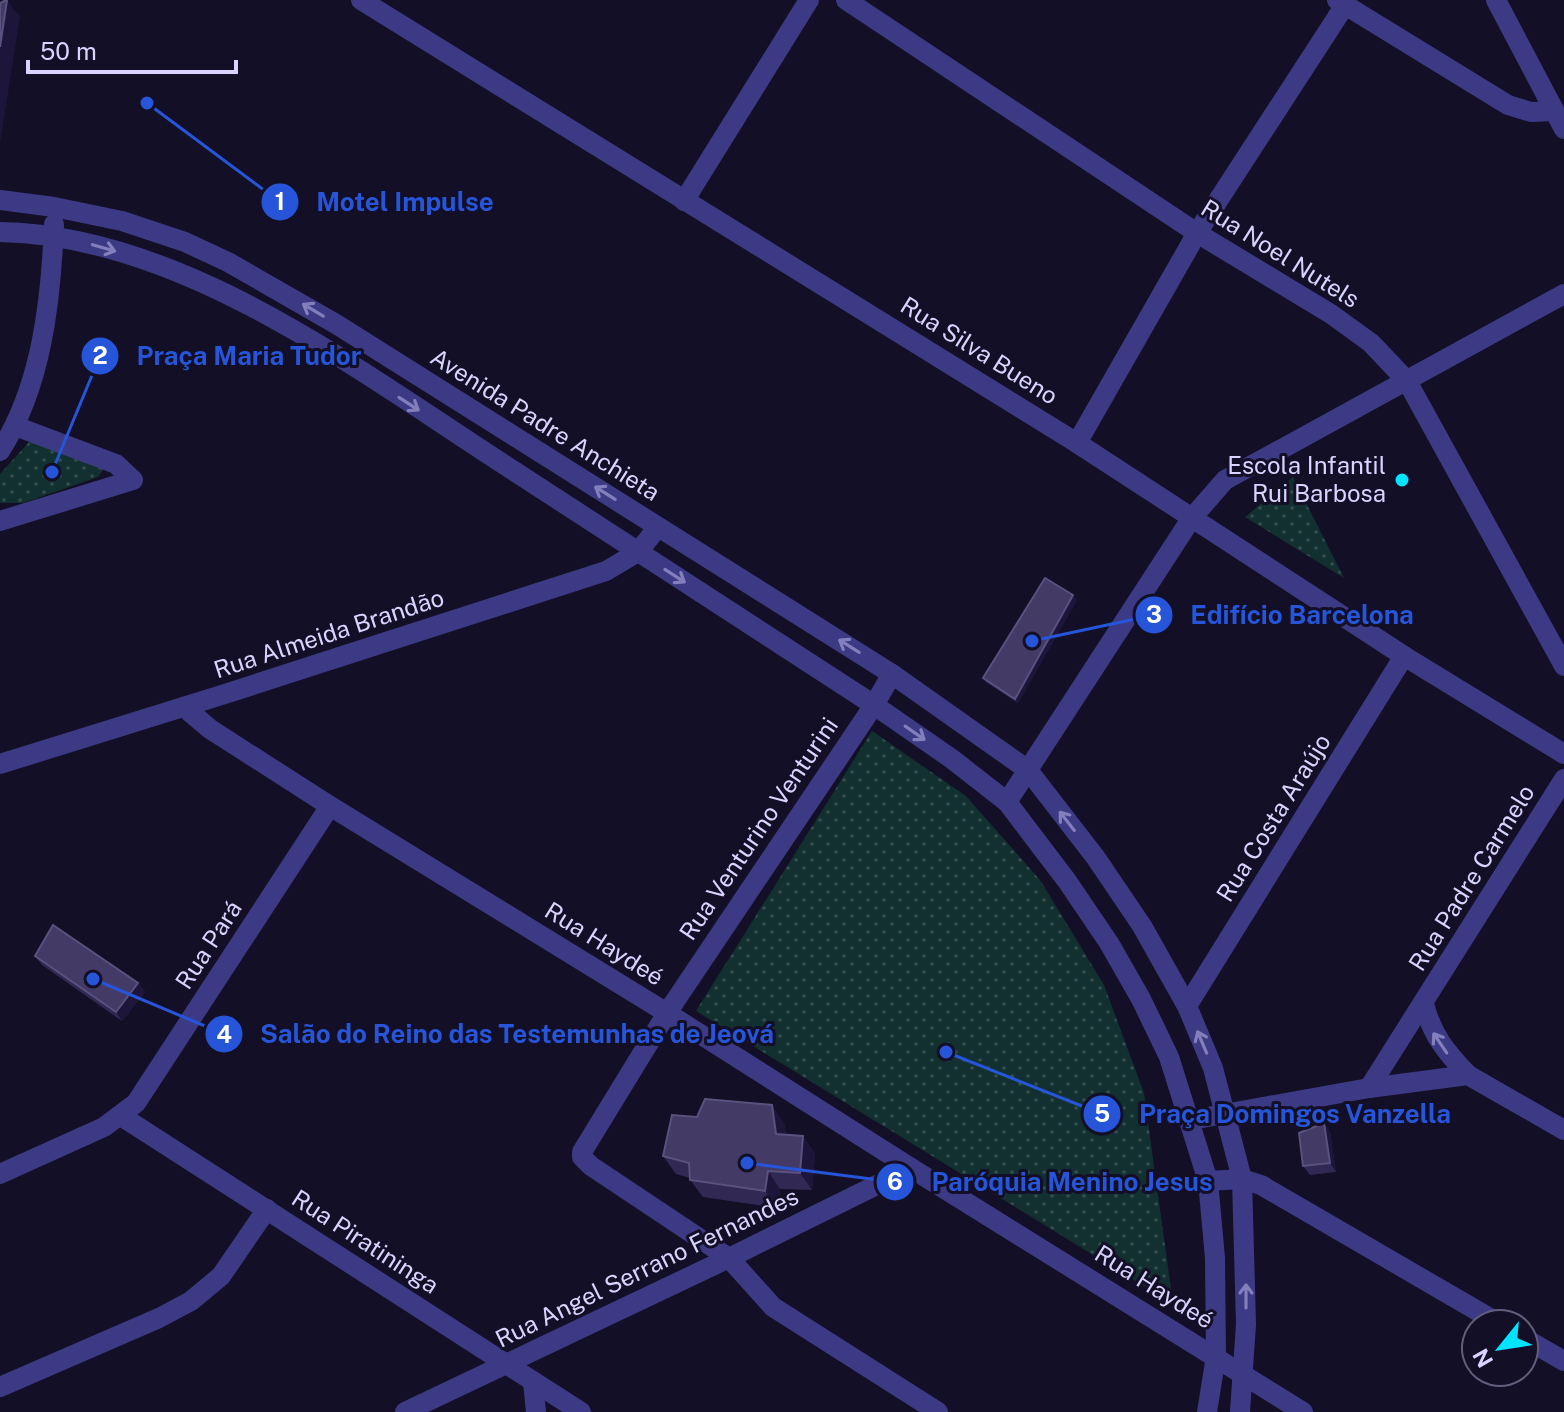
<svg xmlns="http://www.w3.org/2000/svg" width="1564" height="1412" font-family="'Public Sans',sans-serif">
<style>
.park{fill:url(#park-dots)}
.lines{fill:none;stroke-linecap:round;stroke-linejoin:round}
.minor{stroke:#3d3a85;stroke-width:20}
.wall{fill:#312854}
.shaded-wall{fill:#1d163a}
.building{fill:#433a66;stroke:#5a527e;stroke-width:2}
.oneway{stroke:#837fbc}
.poi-dot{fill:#00e5ff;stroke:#130f26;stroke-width:3}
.labels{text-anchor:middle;stroke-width:6;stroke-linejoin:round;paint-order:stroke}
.street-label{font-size:24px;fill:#d9d4ff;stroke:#130f26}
.poi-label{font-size:24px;fill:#d9d4ff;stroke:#130f26;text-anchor:end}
.leader{fill:none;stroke:#2655da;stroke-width:3}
.callout-dot{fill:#2655da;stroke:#130f26;stroke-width:3}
.mark-label{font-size:24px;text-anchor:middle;font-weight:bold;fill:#fff}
.callout-label{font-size:26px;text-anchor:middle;font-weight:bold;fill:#2655da;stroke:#130f26;stroke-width:6;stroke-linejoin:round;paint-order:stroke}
</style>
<defs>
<pattern id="park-dots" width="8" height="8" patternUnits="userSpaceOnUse" patternTransform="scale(2)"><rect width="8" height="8" fill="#12302f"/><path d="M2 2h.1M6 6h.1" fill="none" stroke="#344d4e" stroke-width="1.8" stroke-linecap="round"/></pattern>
</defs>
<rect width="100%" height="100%" fill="#130f26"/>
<!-- park -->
<g class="park">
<path d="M31,440L104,469L98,477L23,503H0V474Z"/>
<path d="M1293,477L1344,578L1245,517Z"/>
<path d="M872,731L966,796L1040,880L1104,985L1144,1093L1173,1304L696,1011Z"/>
</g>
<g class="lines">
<!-- minor -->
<g class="minor">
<path d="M361,0L1077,443L1404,656L1564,754"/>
<path d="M846,0L1197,233L1331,314L1371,343L1407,381L1564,666"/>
<path d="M1337,0L1508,105L1531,112L1554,111"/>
<path d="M1496,0L1564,129"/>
<path d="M0,200L54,207L122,221L185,242L228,262L336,324L892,674L1028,770L1096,858L1142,926L1187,1006L1213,1068L1242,1179L1246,1324L1240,1412"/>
<path d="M684,201L809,0"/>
<path d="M0,232C185,235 364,375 514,471C634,549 754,627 874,705L952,759L1007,802L1067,881L1109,943L1141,999L1169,1057L1208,1181L1215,1258L1216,1356L1207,1412"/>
<path d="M1077,443L1197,233L1345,5"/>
<path d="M0,451C42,386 51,300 54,224"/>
<path d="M0,521L133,480L116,464L15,426"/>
<path d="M892,674L874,705L667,1013L582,1152V1157L591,1166L729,1258L773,1307L938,1412"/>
<path d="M184,707L210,729L330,806L667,1013L911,1168L1303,1412"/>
<path d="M0,764L228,693L606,571L638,552L658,527"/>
<path d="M1007,802L1191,519L1225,480L1564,294"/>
<path d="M1424,1004C1432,1035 1446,1052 1468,1075"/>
<path d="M1187,1006L1404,656"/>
<path d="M1369,1088L1564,779"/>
<path d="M121,1116L581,1412"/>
<path d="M1191,1120L1369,1088L1468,1075L1564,1130"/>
<path d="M0,1174L104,1127L136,1103L330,806"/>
<path d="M1208,1181L1242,1179L1261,1185L1500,1324"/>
<path d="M1524,1338L1564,1361"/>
<path d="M533,1382L536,1412"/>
<path d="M0,1387L159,1318L191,1301L221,1276L267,1209"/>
<path d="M405,1412L729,1258L911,1168"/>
</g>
</g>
<!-- wall -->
<g class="wall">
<path d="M1077,600L1018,703L986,682L983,678Z"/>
<path d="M35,956L138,983L145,992L122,1021L42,965Z"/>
<path d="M784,1123L786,1135L803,1136L815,1154L812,1190L780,1189L778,1208L703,1197L690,1180V1178L676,1174L663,1156Z"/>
<path d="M1324,1123L1330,1132L1336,1172L1310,1175L1303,1166Z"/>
</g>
<!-- shaded-wall -->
<g class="shaded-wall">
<path d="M7,0L20,17L0,143V47Z"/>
<path d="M1073,595L1077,600L1018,703L1015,699Z"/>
<path d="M138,983L145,992L122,1021L116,1012Z"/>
<path d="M772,1105L784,1123L789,1151L776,1134Z"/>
<path d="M1324,1123L1330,1132L1336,1172L1330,1163Z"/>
<path d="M803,1136L815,1154L812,1190L800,1173Z"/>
<path d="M768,1171L780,1189L778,1208L765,1191Z"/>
</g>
<!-- building -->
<g class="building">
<path d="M6,0H7L0,47V3Z"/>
<path d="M1045,578L1073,595L1015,699L983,678Z"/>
<path d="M53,925L138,983L116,1012L35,956Z"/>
<path d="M705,1099L772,1105L776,1134L803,1136L800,1173L768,1171L765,1191L690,1180L689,1163L663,1156L672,1115L697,1117Z"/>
<path d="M1324,1123L1330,1163L1303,1166L1299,1133Z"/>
</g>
<!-- one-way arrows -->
<defs><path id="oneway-shaft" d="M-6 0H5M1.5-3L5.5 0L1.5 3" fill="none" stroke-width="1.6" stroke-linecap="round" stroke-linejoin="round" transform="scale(2)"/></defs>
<g class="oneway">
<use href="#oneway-shaft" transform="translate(104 248) rotate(16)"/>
<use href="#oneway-shaft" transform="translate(313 310) rotate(-149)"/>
<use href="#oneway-shaft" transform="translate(409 404) rotate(33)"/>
<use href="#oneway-shaft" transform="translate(605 493) rotate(-148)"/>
<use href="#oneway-shaft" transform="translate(675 576) rotate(33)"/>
<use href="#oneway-shaft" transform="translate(849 646) rotate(-148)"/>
<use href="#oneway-shaft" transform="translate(915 733) rotate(35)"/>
<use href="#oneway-shaft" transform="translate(1067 821) rotate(-128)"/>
<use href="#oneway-shaft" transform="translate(1202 1042) rotate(-113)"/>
<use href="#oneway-shaft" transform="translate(1440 1043) rotate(-124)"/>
<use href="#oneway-shaft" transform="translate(1246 1296) rotate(-90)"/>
</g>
<!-- markers -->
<circle class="poi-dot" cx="1402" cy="480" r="8"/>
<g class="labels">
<!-- street labels -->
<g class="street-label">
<text transform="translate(1280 254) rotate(32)" y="8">Rua Noel Nutels</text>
<text transform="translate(979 351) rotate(32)" y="8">Rua Silva Bueno</text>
<text transform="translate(545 425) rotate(32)" y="8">Avenida Padre Anchieta</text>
<text transform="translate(329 634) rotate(-18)" y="8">Rua Almeida Brandão</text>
<text transform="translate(1274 818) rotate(-58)" y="8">Rua Costa Araújo</text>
<text transform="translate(759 829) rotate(-56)" y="8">Rua Venturino Venturini</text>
<text transform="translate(1472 878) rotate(-58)" y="8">Rua Padre Carmelo</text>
<text transform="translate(604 944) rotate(32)" y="8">Rua Haydeé</text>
<text transform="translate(209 945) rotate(-57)" y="8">Rua Pará</text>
<text transform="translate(365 1242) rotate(33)" y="8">Rua Piratininga</text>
<text transform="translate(647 1268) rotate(-26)" y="8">Rua Angel Serrano Fernandes</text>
<text transform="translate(1154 1287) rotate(32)" y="8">Rua Haydeé</text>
</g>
<!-- poi labels -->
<g class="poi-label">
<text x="1386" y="474">Escola Infantil<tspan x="1386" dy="28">Rui Barbosa</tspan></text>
</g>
</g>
<!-- callouts -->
<path class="leader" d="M147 103L280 202M52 472L100 356M1032 641L1154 615M93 979L224 1034M946 1052L1102 1114M747 1163L895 1182"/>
<g class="callout-dot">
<circle cx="147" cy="103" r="8"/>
<circle cx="52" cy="472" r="8"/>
<circle cx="1032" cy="641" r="8"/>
<circle cx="93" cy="979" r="8"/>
<circle cx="946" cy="1052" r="8"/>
<circle cx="747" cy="1163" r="8"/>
<circle cx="280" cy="202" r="20"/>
<circle cx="100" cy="356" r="20"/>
<circle cx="1154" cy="615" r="20"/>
<circle cx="224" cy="1034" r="20"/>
<circle cx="1102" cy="1114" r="20"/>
<circle cx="895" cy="1182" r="20"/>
</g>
<g class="mark-label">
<text x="280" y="210">1</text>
<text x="100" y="364">2</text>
<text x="1154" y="623">3</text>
<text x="224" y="1043">4</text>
<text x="1102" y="1122">5</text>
<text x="895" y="1190">6</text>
</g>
<g class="callout-label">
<text x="405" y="211">Motel Impulse</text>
<text x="249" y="365">Praça Maria Tudor</text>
<text x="1302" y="624">Edifício Barcelona</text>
<text x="517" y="1043">Salão do Reino das Testemunhas de Jeová</text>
<text x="1295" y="1123">Praça Domingos Vanzella</text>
<text x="1072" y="1191">Paróquia Menino Jesus</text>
</g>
<!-- north arrow -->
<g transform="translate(1500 1348) rotate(240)"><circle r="38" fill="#130f26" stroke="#625e7d" stroke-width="2"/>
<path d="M0-6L14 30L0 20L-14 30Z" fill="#00e5ff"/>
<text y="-12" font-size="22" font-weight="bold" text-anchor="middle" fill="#d9d4ff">N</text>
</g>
<!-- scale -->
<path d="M28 60v12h208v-12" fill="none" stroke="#d9d4ff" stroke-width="4"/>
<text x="40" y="60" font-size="24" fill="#d9d4ff" stroke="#130f26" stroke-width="6" paint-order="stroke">50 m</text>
</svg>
